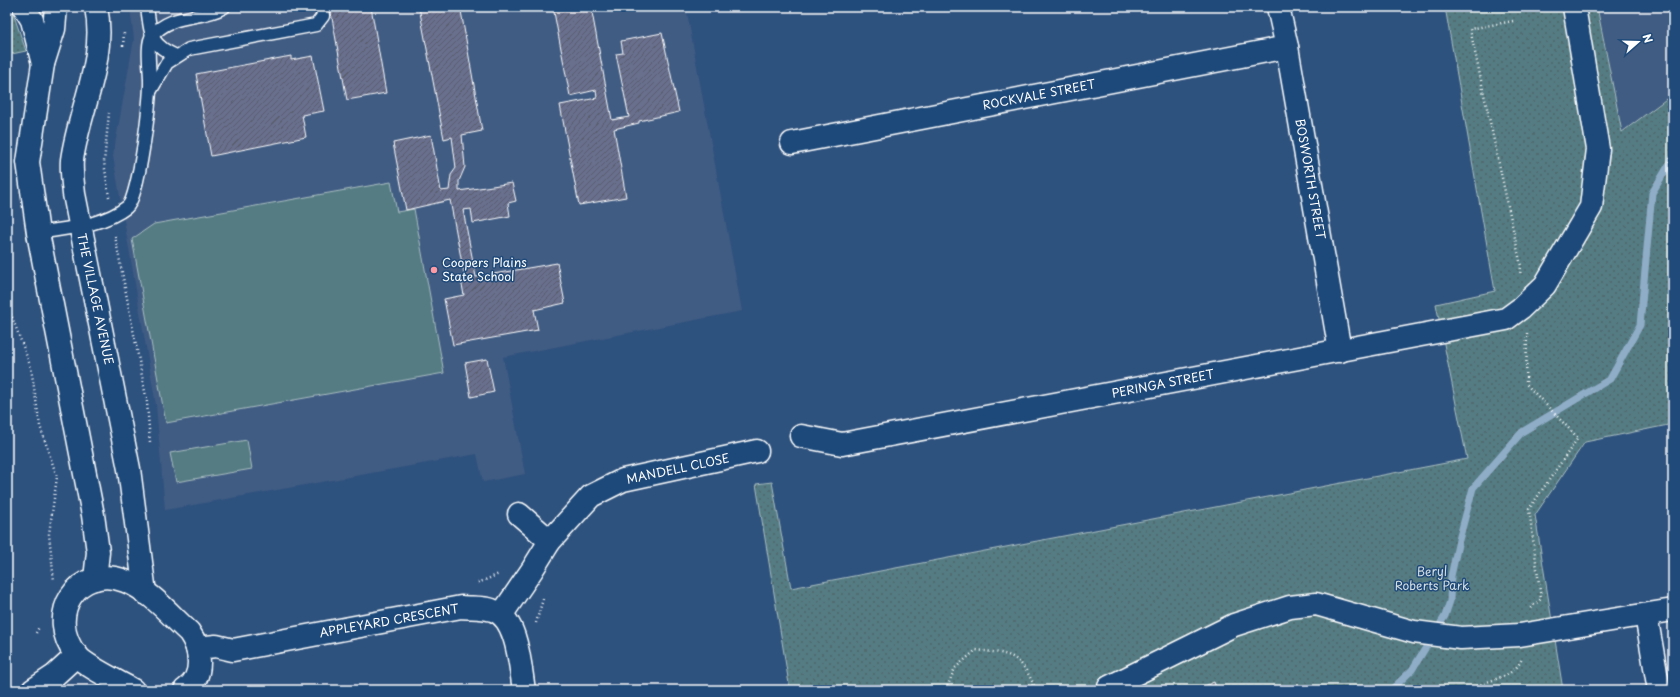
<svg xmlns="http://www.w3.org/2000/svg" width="1680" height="697" font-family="'Playpen Sans',sans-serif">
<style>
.built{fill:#405b83}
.park{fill:url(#park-dots);stroke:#aabec1}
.pitch{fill:#547c83;stroke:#aabec1}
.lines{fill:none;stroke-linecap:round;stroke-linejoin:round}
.stream{stroke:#90adc8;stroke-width:7}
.building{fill:url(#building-hatch);stroke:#fff}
.service-casing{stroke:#fff;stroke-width:15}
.minor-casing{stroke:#fff;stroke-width:25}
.path{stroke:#fff;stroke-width:2.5;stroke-dasharray:1 3;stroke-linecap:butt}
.service{stroke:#1f4a7a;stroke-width:12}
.minor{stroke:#1f4a7a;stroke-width:22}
.poi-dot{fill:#ff9aa2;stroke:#1f4a7a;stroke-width:1.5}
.labels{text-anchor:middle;stroke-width:3;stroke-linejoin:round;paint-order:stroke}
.street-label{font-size:12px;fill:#fff;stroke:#1f4a7a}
.poi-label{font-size:12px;fill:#fff;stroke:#1f4a7a;text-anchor:start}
.park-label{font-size:12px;fill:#d4dee0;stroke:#1f4a7a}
</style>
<defs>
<pattern id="park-dots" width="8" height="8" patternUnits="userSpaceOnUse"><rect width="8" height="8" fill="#547c83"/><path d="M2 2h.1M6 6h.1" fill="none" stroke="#506468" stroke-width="1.8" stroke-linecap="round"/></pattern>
<pattern id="building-hatch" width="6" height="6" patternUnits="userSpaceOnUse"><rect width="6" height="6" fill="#69708e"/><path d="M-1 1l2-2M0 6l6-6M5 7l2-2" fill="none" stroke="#595c6a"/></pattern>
</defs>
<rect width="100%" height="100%" fill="#2e527e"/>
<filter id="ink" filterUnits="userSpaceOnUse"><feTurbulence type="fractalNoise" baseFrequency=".025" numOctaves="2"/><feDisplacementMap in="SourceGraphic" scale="8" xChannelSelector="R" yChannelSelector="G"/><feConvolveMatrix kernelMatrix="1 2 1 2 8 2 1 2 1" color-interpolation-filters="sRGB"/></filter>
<g filter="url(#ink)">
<!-- built -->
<g class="built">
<path d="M130,7H686L742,311L503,357L525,474L483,482L477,454L165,510L156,405L113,156L134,39Z"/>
<path d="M1597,7H1673V94L1623,133Z"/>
</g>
<!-- park -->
<g class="park">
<path d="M7,7H11L26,51L7,55Z"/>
<path d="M1445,7H1597L1622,132L1673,94V424L1585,442L1535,515L1563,690H790L756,484L772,482L791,588L1467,459L1436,304L1495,291Z"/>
</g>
<!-- pitch -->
<g class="pitch">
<path d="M391,182L397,212L414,209L444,373L166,423L132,239L154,224Z"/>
<path d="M247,440L252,469L176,482L170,453Z"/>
</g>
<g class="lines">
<!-- stream -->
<path class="stream" d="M1391,690L1412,670L1445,616L1450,601L1451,576L1459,540L1473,488L1522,432L1610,379L1640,325L1652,193L1673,158"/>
</g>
<!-- building -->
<g class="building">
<path d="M330,7H371L386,93L347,100Z"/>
<path d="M419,7H476L461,11L482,131L462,135L465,167L459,181V191L512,183L516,201L508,203L510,216L473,223L471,209L463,210L476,277L557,263L565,303L534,310L538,330L453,345L444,299L464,295L461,280L465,279L450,200L406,210L393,143L431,135L441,191L449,190L451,175L456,168L452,137L444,139Z"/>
<path d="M553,7H591L612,120L629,117L616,54L623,53L621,41L662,33L679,112L639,121V123L614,129L626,197L579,205L560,105L597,98L596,90L570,96Z"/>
<path d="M291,56V60L313,56L324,111L302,115L306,137L211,156L196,74Z"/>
<path d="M487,359L494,392L471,397L465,363Z"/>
<path d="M1214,682L1217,690H1201L1200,688Z"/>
</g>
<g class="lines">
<!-- service casing -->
<g class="service-casing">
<g id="service">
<path d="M147,7C151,34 149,44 176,56"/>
<path d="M151,90L167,63L189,49L316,25L323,16L322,7"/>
<path d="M38,233C67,228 103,226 127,207C139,198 151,98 150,80C150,70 146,43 152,36C172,12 200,21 224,7"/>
</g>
</g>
<!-- minor casing -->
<g class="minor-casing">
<g id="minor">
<path d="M24,7L32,20L43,64"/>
<path d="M56,7L54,29L43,64L28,162L38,233L93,515L98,552L95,579"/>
<path d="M96,7C107,60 79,109 72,160C71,171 73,183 74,194L129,469L145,593"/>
<path d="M1278,7L1287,47L1340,351"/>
<path d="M792,143L1287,47"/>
<path d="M801,436L842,444L1506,319L1521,308L1545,285L1591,207L1598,149L1574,7"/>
<path d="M519,514L550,541"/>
<path d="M502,614L532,570L550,541L591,496L623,480L757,451"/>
<path d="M1646,615L1659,690"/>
<path d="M197,648L216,646L233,650L461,607C471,608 483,607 492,610C518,617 520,667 524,690"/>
<path d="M1109,687L1234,625L1290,607L1316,604L1414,632L1461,638L1520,635L1673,610"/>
<path d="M33,690L54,676L77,655"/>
<path d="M133,690C119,682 85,666 76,655C45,616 77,563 125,581C150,590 170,615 189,632C201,649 205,677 185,690"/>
</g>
</g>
<!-- path -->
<g class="path">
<path d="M1513,21L1470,29L1521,266L1520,275"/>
<path d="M123,46L124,33"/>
<path d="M109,197L104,162L109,113"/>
<path d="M115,236L147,402L150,442"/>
<path d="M7,307L12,317L7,319"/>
<path d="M12,317L31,368L40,426L57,477L49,534L54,581"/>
<path d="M1527,333L1526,384L1578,438L1529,509L1541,599L1529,609"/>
<path d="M478,583L499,574"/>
<path d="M536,623L543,599"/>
<path d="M36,633L39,627"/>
<path d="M946,690L955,668L976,650C1010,654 1018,652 1034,685"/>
<path d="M1017,690L1020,687L1034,685L1038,690"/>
<path d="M1470,690C1487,678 1514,680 1522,658"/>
</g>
<!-- service -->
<use href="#service" class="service"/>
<!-- minor -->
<use href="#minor" class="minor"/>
</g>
</g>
<!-- markers -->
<circle class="poi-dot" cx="434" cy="270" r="4"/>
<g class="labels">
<!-- street labels -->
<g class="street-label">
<text transform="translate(1039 95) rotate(-11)" y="4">ROCKVALE STREET</text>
<text transform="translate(1310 179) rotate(80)" y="4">BOSWORTH STREET</text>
<text transform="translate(95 299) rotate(78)" y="4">THE VILLAGE AVENUE</text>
<text transform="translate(1163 384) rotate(-11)" y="4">PERINGA STREET</text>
<text transform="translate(678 469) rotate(-12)" y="4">MANDELL CLOSE</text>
<text transform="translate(389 621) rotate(-10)" y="4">APPLEYARD CRESCENT</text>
</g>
<!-- poi labels -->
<g class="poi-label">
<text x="442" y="267">Coopers Plains<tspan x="442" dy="14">State School</tspan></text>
</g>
<!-- park labels -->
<g class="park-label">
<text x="1432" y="576">Beryl<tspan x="1432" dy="14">Roberts Park</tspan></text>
</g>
</g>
<!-- margin -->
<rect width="1680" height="697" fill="none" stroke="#1f4a7a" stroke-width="24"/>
<rect x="12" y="12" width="1656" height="673" fill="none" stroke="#fff" stroke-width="1.5" filter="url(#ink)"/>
<!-- north arrow -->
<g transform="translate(1638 42) rotate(70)" stroke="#1f4a7a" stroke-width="3" paint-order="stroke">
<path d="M0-3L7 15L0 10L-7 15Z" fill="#ffffff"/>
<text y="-6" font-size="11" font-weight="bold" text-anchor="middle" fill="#ffffff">N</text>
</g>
</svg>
